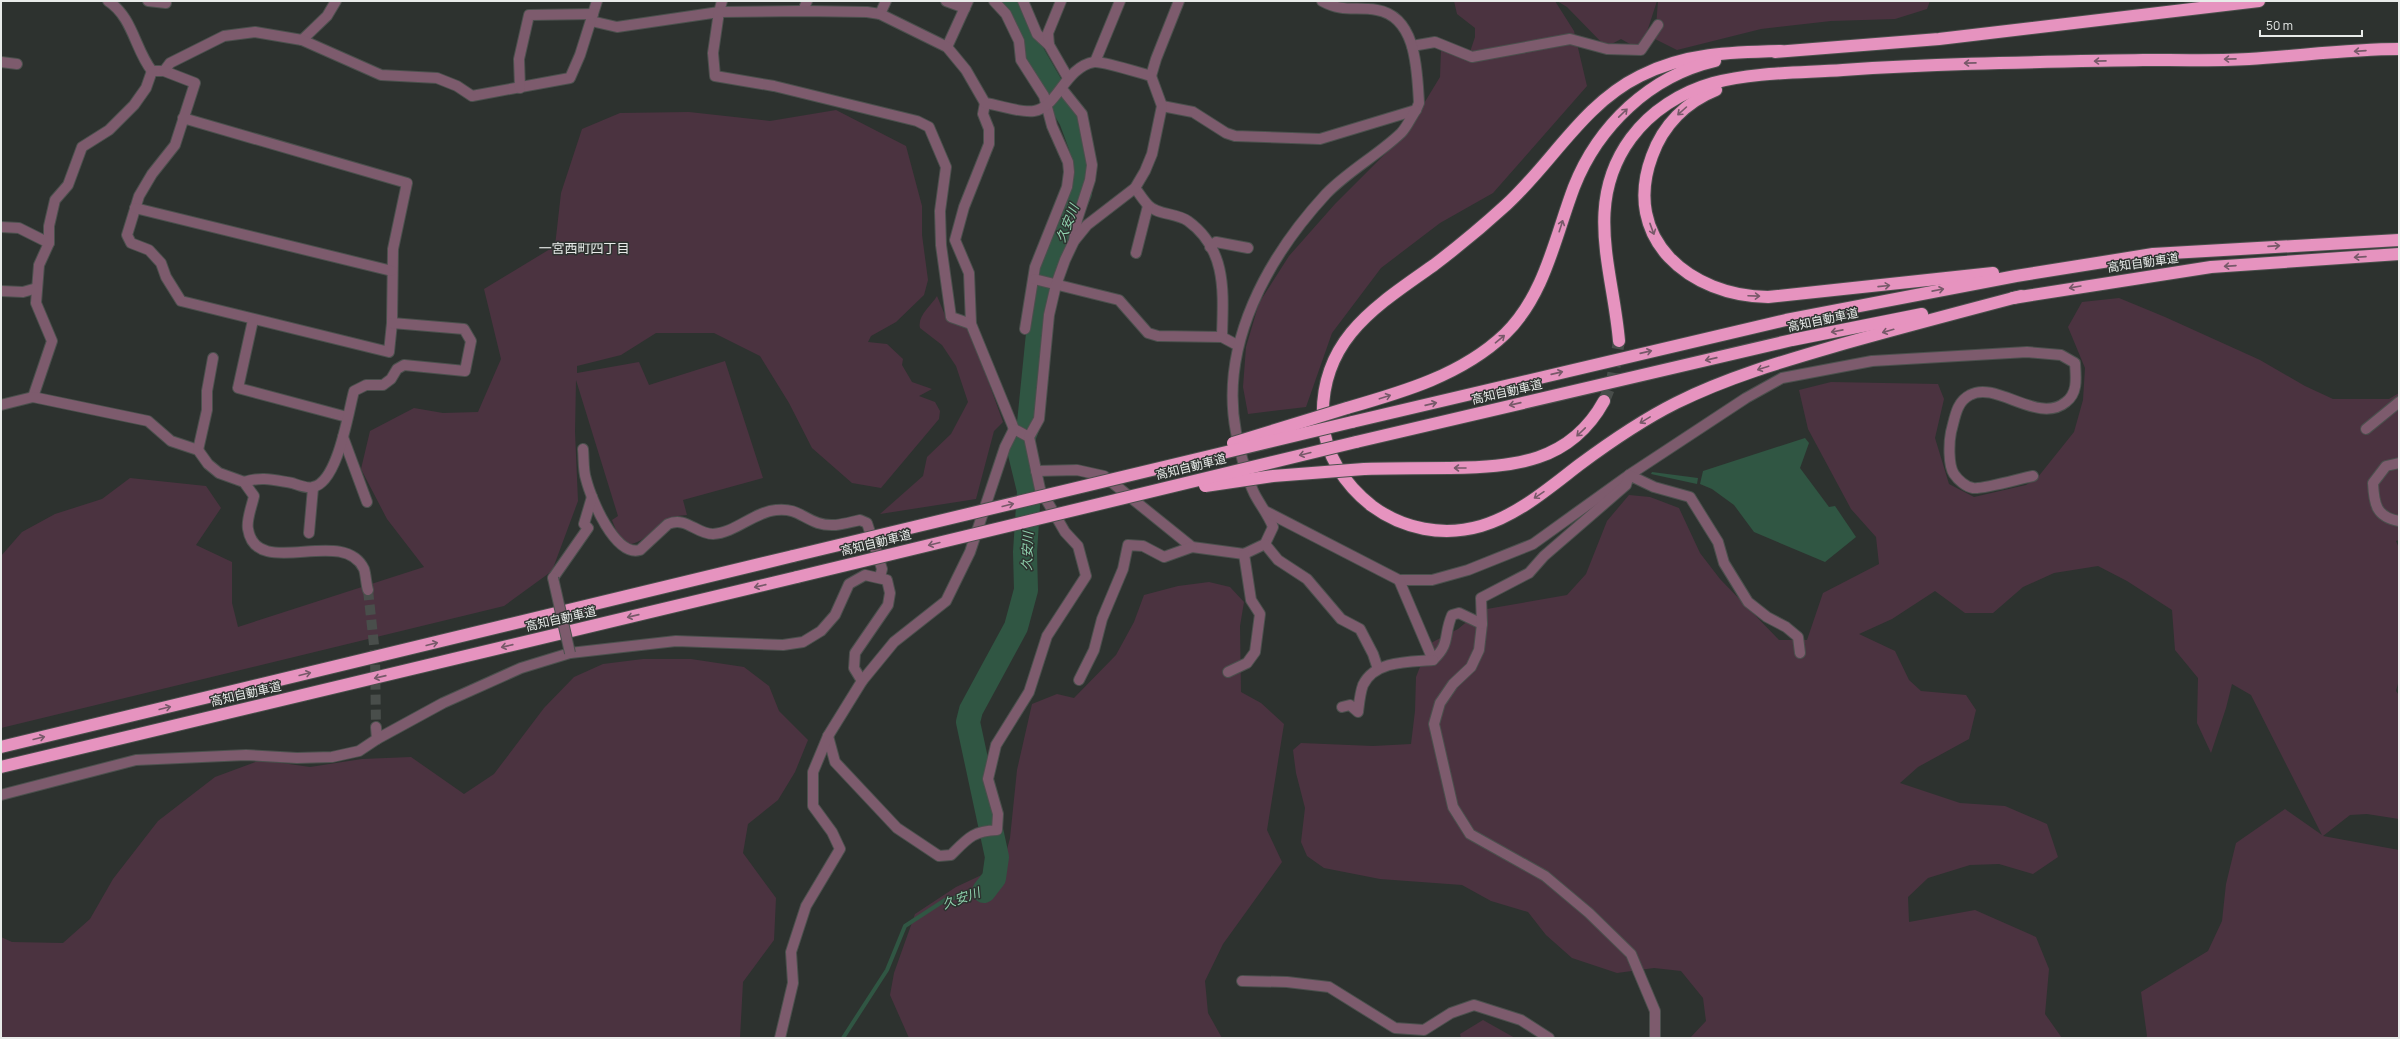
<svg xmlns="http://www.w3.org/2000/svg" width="2400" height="1039" font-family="Manrope,'Noto Sans JP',sans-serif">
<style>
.green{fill:#4b3340}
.water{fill:#305643}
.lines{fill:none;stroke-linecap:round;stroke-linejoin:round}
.stream{stroke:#305643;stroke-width:4}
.river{stroke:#305643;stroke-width:24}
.minor-tunnel{stroke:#494e4b;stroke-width:10;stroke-dasharray:10 5;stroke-linecap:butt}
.highway-tunnel{stroke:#494e4b;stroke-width:12;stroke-dasharray:12 6;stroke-linecap:butt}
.minor-casing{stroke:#4b504d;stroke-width:12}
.highway-casing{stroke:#4b504d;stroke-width:14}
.minor{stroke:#7d5b6d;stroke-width:10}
.highway{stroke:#e693bf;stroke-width:12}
.minor-bridge-casing{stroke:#4b504d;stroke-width:12;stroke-linecap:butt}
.highway-bridge-casing{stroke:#4b504d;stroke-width:14;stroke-linecap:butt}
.minor-bridge{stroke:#7d5b6d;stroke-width:10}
.highway-bridge{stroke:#e693bf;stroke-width:12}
.oneway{stroke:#775969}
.labels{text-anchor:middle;stroke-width:3;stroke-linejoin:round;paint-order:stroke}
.street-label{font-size:12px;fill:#e8ebe9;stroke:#2d322f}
.water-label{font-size:13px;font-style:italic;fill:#8fd2ae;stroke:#2d322f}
.neighbourhood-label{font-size:13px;fill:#e8ebe9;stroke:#2d322f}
</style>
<rect width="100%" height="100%" fill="#2d322f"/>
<!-- green -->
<g class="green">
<path d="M1454,1H1555L1574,31L1587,86L1493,193L1440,223L1381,268L1332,333L1306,407L1248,414L1243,387L1246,347L1259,303L1289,256L1335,204L1406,133L1440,77L1441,50L1467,61L1475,37V28L1457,14Z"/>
<path d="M1557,1H1657L1644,41L1637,48L1621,39L1606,47L1567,7Z"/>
<path d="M1658,1H1930L1927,9L1895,19L1831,21L1761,29L1677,50L1655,39Z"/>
<path d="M836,110L906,146L922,206V235L928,280L924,295L896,322L871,336L868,342L887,344L903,359L902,365L912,382L932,389L919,396L935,402L940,411L939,419L881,488L852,483L812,448L789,403L760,356L714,333H656L621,355L577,366V373L639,362L649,385L725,361L763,478L683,500L687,515C656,516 654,540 628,545L620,540L612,520L618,516L576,380L575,432L578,501L552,571L504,606L1,728V556L22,532L55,514L102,499L130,478L206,486L221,508L196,545L232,562V603L238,627L424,567L387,519L361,469L370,431L414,408L443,413L478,412L501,359L484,289L555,246L561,193L582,129L620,113L689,112L770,121Z"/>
<path d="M937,296L947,320L969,328L1003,422L994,431L976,499L880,514L923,476L927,457L951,434L968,402L956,366L942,345L920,328C917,316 931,306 937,296Z"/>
<path d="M2119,298L2165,317L2260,360L2305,386L2333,399H2389L2399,393V540L2396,541L2399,548V680L2396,691L2399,695V819L2367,814L2350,815L2323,836L2399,850V1038H2146L2147,1036L2141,992L2208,951L2222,921L2226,884L2236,843L2285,809L2322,835L2251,695L2232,684L2226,708L2211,753L2197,723L2198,678L2175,650L2172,610L2127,581L2098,566L2054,573L2023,587L1993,613H1965L1935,591L1892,619L1859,634L1895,651L1909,680L1921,691L1966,695L1976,710L1969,739L1918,767L1900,783L1960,803L2005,806L2047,824L2058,857L2033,874L1999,864L1970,865L1928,878L1908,897L1909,922L1975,910L2036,937L2049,969L2045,1014L2062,1038H1690L1706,1021L1703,998L1681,971L1654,968L1617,973L1572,958L1546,935L1528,912L1491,901L1462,885L1380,879L1324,868L1307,856L1301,842L1305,808L1296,773L1293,750L1301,743L1373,746L1411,744L1415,711L1416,677L1429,644L1458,629L1481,610L1567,595L1586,574L1607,521L1629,495L1650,497L1679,508L1700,553L1720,579L1779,640H1807L1823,593L1879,564L1876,537L1851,509L1808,429L1799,390L1831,382L1938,384L1944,399L1935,438L1949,484L1974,497L2026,485L2038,477L2074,432L2083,400L2085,368L2068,327L2082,302Z"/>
<path d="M1209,582L1230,587L1244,602L1240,626L1241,692L1261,703L1284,724L1267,830L1282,862L1223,944L1205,981L1208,1013L1222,1038H909L890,995L894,973L915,914L956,887L1003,865L1010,838L1017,770L1032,704L1057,694L1074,698L1116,655L1134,622L1144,595L1178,586Z"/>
<path d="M643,659H691L744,667L769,686L779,711L808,740L795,772L778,800L748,824L743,853L776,898L774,940L743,982L740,1038H1V937L12,942L63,943L90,919L113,879L158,821L215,777L261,760L310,767L362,759L411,757L464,794L494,774L544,708L574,677L603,664Z"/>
<path d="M1483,1020L1515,1038H1461L1460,1034Z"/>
</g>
<!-- water -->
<g class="water">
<path d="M1805,438L1809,443L1800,468L1829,507L1835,506L1856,537L1825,562L1754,532L1734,505L1712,489L1700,484L1703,471Z"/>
<path d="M1652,472L1698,478L1697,484L1651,474Z"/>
</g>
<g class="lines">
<!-- stream -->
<path class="stream" d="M843,1038L887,970L905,926L945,900L984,891"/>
<!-- river -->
<path class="river" d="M984,891L994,878L997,857L968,722L971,710L1016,627L1026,590L1025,552L1029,491L1019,450L1029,423L1042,294L1050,263L1080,193L1083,169L1081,147L1071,120L1033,54L1013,1"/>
<!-- minor-tunnel -->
<path class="minor-tunnel" d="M368,590L375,654L376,727"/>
<!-- highway-tunnel -->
<path class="highway-tunnel" d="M1604,401L1612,381L1619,341"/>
<!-- minor casing -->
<g class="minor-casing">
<g id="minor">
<path d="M108,1C133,17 135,50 152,71H164L195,83L175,145L152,174L139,196L127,235L131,243L149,250L161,263L166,277L181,301L389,352L392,323L393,249L407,183L183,118"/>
<path d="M148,1L166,3"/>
<path d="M946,1L965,8"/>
<path d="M994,1L1006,14L1019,41L1021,60L1044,96L1052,126L1068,162L1069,172L1067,187L1035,267L1025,329"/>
<path d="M1023,1L1037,34L1049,45L1068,78"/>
<path d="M803,11L807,1"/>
<path d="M880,14L886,1"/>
<path d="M591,21L617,27L719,12L722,1"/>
<path d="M302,40L327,16L336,1"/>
<path d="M1049,45L1048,33L1061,1"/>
<path d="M1412,46L1435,42L1472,57L1570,39L1607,49L1641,50L1658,25"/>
<path d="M947,47L968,1"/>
<path d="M1,62L17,64"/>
<path d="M1095,62L1120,1"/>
<path d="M164,71L170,63L224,36L255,32L302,40L381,75L437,78L457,86L472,96L570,78L580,55L597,1"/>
<path d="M1151,76L1156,59L1179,1"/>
<path d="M520,88L519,59L529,15L593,14"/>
<path d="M1062,89L1082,114L1092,165L1090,180L1077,220L1074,241"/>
<path d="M985,103L983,114L989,129V144L964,207L955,240L969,273L971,324L1014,429L1029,437"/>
<path d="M1162,106L1193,112L1226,133L1235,136L1320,139L1416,110L1419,103C1417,71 1417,17 1377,10C1355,6 1344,13 1322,1"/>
<path d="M1135,188C1139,193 1143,200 1148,205C1157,215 1177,213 1188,221C1228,250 1223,294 1222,337L1237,345"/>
<path d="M135,208L392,271"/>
<path d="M1,227L19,228L49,243"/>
<path d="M1210,247L1216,242L1248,248"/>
<path d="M1136,253L1148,206"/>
<path d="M1034,279L1119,300L1148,333L1158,336L1222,337"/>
<path d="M1,291L23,292L37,288"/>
<path d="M253,320L238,388L347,417"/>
<path d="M33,397L52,341L36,303L39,265L49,243V226L55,200L68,185L82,147L109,130L134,105L146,88L152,71"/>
<path d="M1,405L33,397L148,421L171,441L198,450L208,464L219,473L244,482L254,496C252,506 246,520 248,529C256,581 343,525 364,569C366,575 366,584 368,590"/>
<path d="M2366,429L2399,402"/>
<path d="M343,437L367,502"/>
<path d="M583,449C584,459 583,470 586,479C591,499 615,557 640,550L668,524C686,516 696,534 713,534C735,533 754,512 776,510C797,508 801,517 818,523C833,528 846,523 860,520L867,523L882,569L880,577"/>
<path d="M198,450L207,410V391L213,358"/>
<path d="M2399,463L2386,466L2373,483C2374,504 2376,517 2399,521"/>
<path d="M1036,471L1077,470L1104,476L1192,547L1244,554L1265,544L1273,527C1268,514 1260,505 1254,493C1247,478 1239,449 1236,432C1219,344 1268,257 1326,194C1348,171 1378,155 1401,133C1407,127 1411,117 1416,110"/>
<path d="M244,482C262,476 274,480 292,483C298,485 308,489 313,487C338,482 348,413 354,391L366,385H383L391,379L397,369L404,365L465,371L471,341L464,329L392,323"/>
<path d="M1267,512L1399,580H1432L1468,570L1533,544L1629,475L1746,398L1782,378L1872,361L2027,352L2061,355L2075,363C2076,378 2078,393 2066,402C2038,425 1996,380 1970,395C1956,402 1955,418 1951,432C1949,442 1948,465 1954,474C1958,480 1966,487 1973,488C1981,490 2022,478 2033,476"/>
<path d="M309,533L313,488"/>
<path d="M1265,544L1278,560L1307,579L1341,619L1360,629L1373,654L1378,669"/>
<path d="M553,578L588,528L584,524L592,497"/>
<path d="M1399,580L1433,660C1451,643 1443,636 1452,615L1459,613L1482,624L1479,650L1471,667L1453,684L1440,703L1434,724L1453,807L1470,834L1545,876L1589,913L1631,954L1655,1011V1038"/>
<path d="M1482,624L1481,598L1529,573L1544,556L1626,485L1629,475L1654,487L1690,497L1718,542L1724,563L1748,602L1767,617L1786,627L1798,637L1800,653"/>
<path d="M1228,672L1247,663L1255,652L1260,614L1251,600L1244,554"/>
<path d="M1079,680L1094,650L1102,619L1123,569L1128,545L1143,546L1164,557L1192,547"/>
<path d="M1342,707L1350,705L1358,712C1359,704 1360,693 1363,685C1375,660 1410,662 1433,660"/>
<path d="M376,727L377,739"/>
<path d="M828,736L835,762L897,828L939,856L951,855C968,838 973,831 997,830L998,814L988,779L996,745L1029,692L1047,636L1086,576L1078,546L1065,532L1040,489L1029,437L1039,419L1049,315L1056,285L1065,260L1074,241L1087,225L1135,188L1145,171L1152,154L1162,106L1151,76C1140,73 1103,61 1094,62C1065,67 1057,108 1034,111C1019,113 1000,105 985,103L966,70L947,47L880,14L867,12L803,11L719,12L713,53L715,76L774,86L917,121L929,127L946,167L940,211L941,245L951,317L971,324"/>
<path d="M1,795L136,760L246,755L297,758L332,757L359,751L377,739L443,703L521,668L570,653L676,641L783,645L803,642L821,631L835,615L849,584L865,575L887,580L890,593L888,605L855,653L854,668L862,681"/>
<path d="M1242,981L1287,982L1329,987L1395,1028L1424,1030L1451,1013L1474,1005L1521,1020L1549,1038"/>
<path d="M780,1038L793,983L791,952L806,906L840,849L832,832L813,806V772L828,736L862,681L894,642L946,601L970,552L1005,447L1014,429"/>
</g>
</g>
<!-- highway casing -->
<g class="highway-casing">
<g id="highway">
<path d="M1781,51C1732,52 1685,53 1640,76C1583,104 1552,163 1506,205C1483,226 1459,246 1434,265C1376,306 1319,340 1323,421C1325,455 1345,485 1372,506C1403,529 1443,537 1481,526C1518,515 1549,488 1579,465C1610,442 1642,420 1676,403C1728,377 1784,361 1839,345C1899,328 1960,312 2021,296"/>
<path d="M1775,52L1939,39L2259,1"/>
<path d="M1716,90C1686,102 1663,125 1652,156C1621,239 1690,296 1768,297L1993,273"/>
<path d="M2013,298L2211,267L2399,254"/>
<path d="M1619,341C1613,270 1583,203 1631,138C1651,111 1681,92 1713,83C1754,72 1800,73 1843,70C1943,63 2043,62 2143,60C2178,60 2214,61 2249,59C2299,56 2349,49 2399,49"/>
<path d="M1347,408C1403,392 1462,375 1505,334C1545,295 1555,237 1574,187C1598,126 1650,76 1715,61"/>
<path d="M1352,422L1786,320L2016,276L2153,254L2399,240"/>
<path d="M1356,442L1792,340L1922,314"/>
<path d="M1364,469C1393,468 1421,468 1450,468C1513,467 1570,463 1604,401"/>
<path d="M1,747L793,556"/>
<path d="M1,767L797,577"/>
</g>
</g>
<!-- minor -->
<use href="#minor" class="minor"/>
<!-- highway -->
<use href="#highway" class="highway"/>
<!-- minor-bridge casing -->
<g class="minor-bridge-casing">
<path id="minor-bridge" d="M553,578L570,653"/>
</g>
<!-- highway-bridge casing -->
<g class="highway-bridge-casing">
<g id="highway-bridge">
<path d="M1233,443L1347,408"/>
<path d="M1205,486L1273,476L1364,469"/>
<path d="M793,556L1352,422"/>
<path d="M797,577L1356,442"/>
</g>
</g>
<!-- minor-bridge -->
<use href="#minor-bridge" class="minor-bridge"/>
<!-- highway-bridge -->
<use href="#highway-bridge" class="highway-bridge"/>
</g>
<!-- one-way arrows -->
<defs><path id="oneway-shaft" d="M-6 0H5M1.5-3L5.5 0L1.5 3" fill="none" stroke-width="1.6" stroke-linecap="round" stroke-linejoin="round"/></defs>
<g class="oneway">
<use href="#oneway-shaft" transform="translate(2360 51) rotate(176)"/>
<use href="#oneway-shaft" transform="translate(2230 59) rotate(179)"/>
<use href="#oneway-shaft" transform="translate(2100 61) rotate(179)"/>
<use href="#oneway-shaft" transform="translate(1970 63) rotate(179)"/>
<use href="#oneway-shaft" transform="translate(1682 111) rotate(138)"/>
<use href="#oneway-shaft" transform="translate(1623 113) rotate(-44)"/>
<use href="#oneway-shaft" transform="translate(1561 226) rotate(-72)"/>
<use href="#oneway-shaft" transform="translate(1652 229) rotate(70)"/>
<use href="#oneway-shaft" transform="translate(2274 246) rotate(-4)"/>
<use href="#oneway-shaft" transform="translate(2360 257) rotate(176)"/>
<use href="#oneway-shaft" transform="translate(2230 266) rotate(176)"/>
<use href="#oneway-shaft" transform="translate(1884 286) rotate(-6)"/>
<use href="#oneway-shaft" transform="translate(2075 287) rotate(170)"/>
<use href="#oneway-shaft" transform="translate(1938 290) rotate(-11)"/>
<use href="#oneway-shaft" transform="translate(1754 296) rotate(2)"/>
<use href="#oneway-shaft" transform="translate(1837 331) rotate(169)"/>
<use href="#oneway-shaft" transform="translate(1888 331) rotate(164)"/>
<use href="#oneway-shaft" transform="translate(1500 339) rotate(-40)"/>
<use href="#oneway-shaft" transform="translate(1646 352) rotate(-13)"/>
<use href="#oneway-shaft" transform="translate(1711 359) rotate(167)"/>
<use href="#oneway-shaft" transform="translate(1763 368) rotate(162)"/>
<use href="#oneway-shaft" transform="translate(1557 373) rotate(-13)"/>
<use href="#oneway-shaft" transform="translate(1385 397) rotate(-18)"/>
<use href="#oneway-shaft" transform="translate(1431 404) rotate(-13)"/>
<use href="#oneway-shaft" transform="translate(1515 404) rotate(167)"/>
<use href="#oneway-shaft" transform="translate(1645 420) rotate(149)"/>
<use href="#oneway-shaft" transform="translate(1581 432) rotate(136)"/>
<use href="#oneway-shaft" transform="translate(1305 454) rotate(166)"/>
<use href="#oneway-shaft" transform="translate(1460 468) rotate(180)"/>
<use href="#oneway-shaft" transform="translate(1539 495) rotate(146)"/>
<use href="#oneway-shaft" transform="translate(1008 505) rotate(-14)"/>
<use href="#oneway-shaft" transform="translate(934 544) rotate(166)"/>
<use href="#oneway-shaft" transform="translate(760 586) rotate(167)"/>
<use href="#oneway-shaft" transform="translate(633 616) rotate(167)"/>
<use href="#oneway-shaft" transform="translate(432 644) rotate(-14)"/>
<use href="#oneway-shaft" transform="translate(507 646) rotate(167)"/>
<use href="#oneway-shaft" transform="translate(305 674) rotate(-14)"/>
<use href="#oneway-shaft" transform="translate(380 677) rotate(167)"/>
<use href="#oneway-shaft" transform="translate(165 708) rotate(-14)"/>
<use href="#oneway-shaft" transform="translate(39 738) rotate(-14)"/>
</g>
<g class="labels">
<!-- street labels -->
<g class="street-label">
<text transform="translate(2143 263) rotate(-8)" y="4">高知自動車道</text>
<text transform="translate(1823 320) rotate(-12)" y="4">高知自動車道</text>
<text transform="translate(1507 392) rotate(-13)" y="4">高知自動車道</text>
<text transform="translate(1191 467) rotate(-14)" y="4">高知自動車道</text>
<text transform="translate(876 543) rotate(-14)" y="4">高知自動車道</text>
<text transform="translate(561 619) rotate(-13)" y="4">高知自動車道</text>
<text transform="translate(246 694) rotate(-13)" y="4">高知自動車道</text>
</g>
<!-- water labels -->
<g class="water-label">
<text transform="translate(1067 223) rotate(-68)" y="5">久安川</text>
<text transform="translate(1027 551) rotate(-88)" y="5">久安川</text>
<text transform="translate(961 898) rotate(-19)" y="5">久安川</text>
</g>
<!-- neighbourhood labels -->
<g class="neighbourhood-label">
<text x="584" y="253">一宮西町四丁目</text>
</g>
</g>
<!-- border -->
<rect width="2400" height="1039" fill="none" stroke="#e8ebe9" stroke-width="4"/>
<!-- scale -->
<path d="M2260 30v6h102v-6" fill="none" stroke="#e8ebe9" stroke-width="2"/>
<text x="2266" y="30" font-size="12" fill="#e8ebe9" stroke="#2d322f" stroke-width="3" paint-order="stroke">50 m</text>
</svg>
